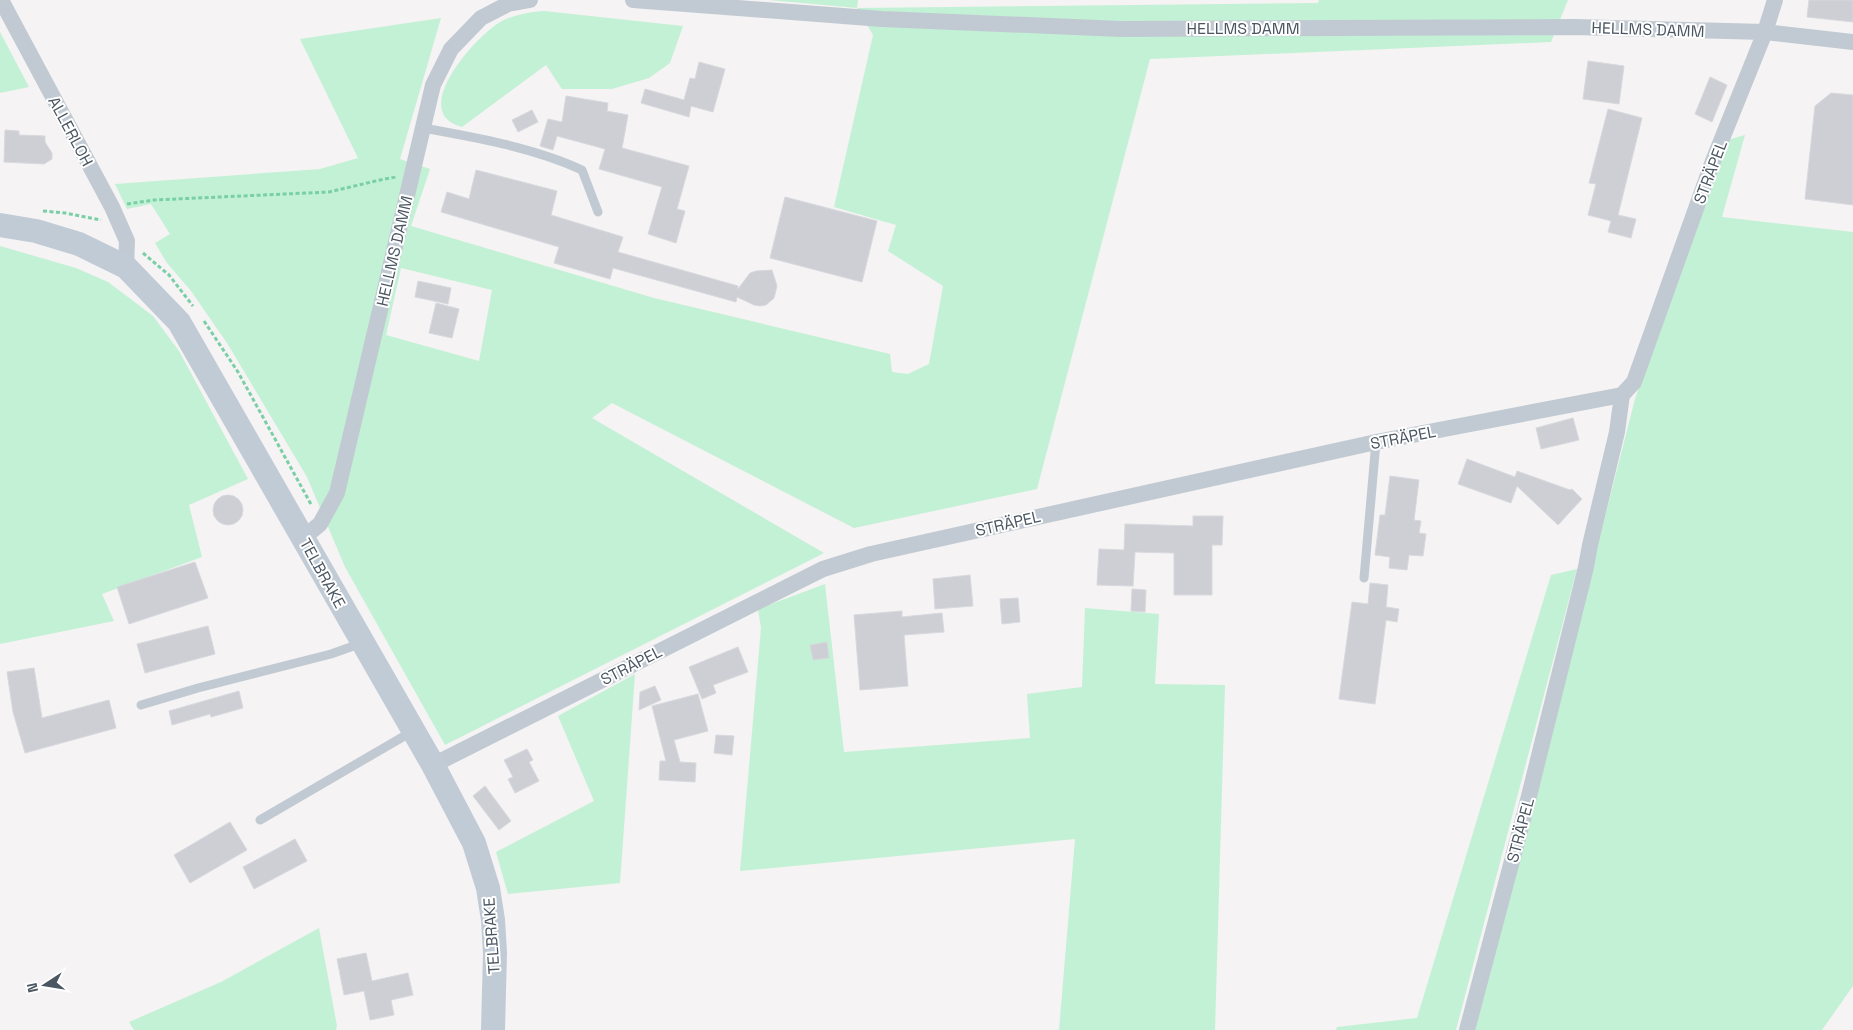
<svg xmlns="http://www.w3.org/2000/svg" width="1853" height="1030" font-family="'Space Grotesk',sans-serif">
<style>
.green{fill:#c3f1d5;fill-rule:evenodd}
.building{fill:#cdcfd5;stroke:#d7d9de}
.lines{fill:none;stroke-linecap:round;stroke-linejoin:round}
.path{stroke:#7ad0a6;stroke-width:3;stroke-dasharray:4 2.5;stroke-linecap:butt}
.lane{stroke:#c1cad2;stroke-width:9}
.street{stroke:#c1cad2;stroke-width:16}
.secondary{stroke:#c1cbd6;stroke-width:24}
.labels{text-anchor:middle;stroke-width:4;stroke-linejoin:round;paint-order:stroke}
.street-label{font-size:16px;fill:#4a5661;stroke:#fff}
</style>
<rect width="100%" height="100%" fill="#f5f3f3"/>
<!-- green -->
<g class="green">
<path d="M769,0H858L857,8L1318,3L1319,0H1568L1551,42L1150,59L1037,489L854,528L612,403L592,418L824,553L445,745L345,567L307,477L227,343L191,291L167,263L155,243L170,234L151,204L127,209L115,184L320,169L358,158L300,39L441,18L400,159L430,169L411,226L654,298L890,354L892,372L908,374L929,364L943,286L888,251L896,225L834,207L873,35L857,8ZM401,268L492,290L479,361L386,335Z"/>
<path d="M544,11L683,26L670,63L649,78L612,89H562L546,65L462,127C407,113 475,37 500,22C513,15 529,12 544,11Z"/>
<path d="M0,32L29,87L0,93Z"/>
<path d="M1745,135L1722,217L1853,232V986L1822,1030H1474L1635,399L1724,141Z"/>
<path d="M0,246L76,268L108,282L153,316L179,351L248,479L189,505L202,557L102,594L114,621L0,644Z"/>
<path d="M1577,569L1456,1030H1336L1337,1027L1417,1018L1551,575Z"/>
<path d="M825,584L844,752L1030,738L1027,694L1082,687L1085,608L1159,614L1155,684L1225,685L1215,1030H1059L1075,839L740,871L761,628L758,609Z"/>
<path d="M635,674L620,883L508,894L496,852L594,801L558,716Z"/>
<path d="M319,928L337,1026L336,1030H134L129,1022L221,982Z"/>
</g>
<!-- building -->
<g class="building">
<path d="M1809,0H1853V22L1807,17Z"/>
<path d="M1588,61L1624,66L1619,104L1583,99Z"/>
<path d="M699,62L725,69L713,112L691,106L689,117L641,103L645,89L684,100L690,78L695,79Z"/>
<path d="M1710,77L1727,85L1712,122L1695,114Z"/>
<path d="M1831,93L1853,95V205L1805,199L1815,106Z"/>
<path d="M566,96L608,103L607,111L628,115L622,148L689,166L677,209L685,211L676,243L648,234L662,187L599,169L605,149L557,136L553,150L540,146L548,119L562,122Z"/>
<path d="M1608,109L1642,118L1618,215L1636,219L1631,238L1608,232L1611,221L1588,215L1596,184L1589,183Z"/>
<path d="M532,110L538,122L518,132L512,120Z"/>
<path d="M5,130L19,131V135L45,136V142L52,153V159L44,164L4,162Z"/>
<path d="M476,170L557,191L551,215L623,237L618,252L738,286V289L750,273L756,271L772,270L777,286L774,298L766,305L760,306L754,305L737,297L736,302L613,268L610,279L554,263L559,247L441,212L447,192L469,199Z"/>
<path d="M785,197L877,221L862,282L770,258Z"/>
<path d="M418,281L451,288L448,304L415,297Z"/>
<path d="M436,303L459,309L452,338L429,333Z"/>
<path d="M1573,418L1579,440L1541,449L1536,428Z"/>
<path d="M1467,459L1515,477L1517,471L1570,490L1572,489L1582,499L1558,525L1517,486L1511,503L1458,484Z"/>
<path d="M1390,476L1419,480L1414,520L1421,521L1419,533L1426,534L1423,556L1409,555L1407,570L1389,568L1390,557L1375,555L1380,515H1385Z"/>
<circle cx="228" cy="510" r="15"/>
<path d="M1193,516H1223L1222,545H1212V595H1174V553L1135,552L1133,586L1097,585L1099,549L1124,550L1125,524L1193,526Z"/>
<path d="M195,562L208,598L129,624L117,587Z"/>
<path d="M970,575L973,606L935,609L933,579Z"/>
<path d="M1370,583L1388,585L1386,607L1399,609L1397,622L1386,620L1375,704L1339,699L1352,602L1368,604Z"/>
<path d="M1132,589L1146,590L1145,612L1131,611Z"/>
<path d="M1018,598L1020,622L1002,624L1000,599Z"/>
<path d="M902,611V617L942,613L944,632L904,635L908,686L860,690L854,615Z"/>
<path d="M208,626L215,654L145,673L137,644Z"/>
<path d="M827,642L829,658L813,660L810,645Z"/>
<path d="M738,647L748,672L713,685L716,693L702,699L689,667Z"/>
<path d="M34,668L42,718L109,700L116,728L25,753L13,712L7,672Z"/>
<path d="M655,686L661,700L639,710L640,692Z"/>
<path d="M239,691L243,708L211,717L210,714L172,725L169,711Z"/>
<path d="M698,694L708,731L674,740L680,762L696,763L695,782L659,780L660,761H666L652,706Z"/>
<path d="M716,735L734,736L732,755L714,753Z"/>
<path d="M527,749L533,760L529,762L539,781L515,793L508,779L513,777L504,760Z"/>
<path d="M485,786L511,821L499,830L473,796Z"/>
<path d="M230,822L247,850L190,883L174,855Z"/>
<path d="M295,839L307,861L254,889L243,867Z"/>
<path d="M366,953L372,981L408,973L413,995L391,1000L394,1015L370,1020L364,991L344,995L337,959Z"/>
</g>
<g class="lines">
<!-- path -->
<g class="path">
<path d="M127,204L154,200L329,192L380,180L396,177"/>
<path d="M43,211L65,213L101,220"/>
<path d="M143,253L169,275L193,306"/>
<path d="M204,321L238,372L312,506"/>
</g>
<!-- lane -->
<g class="lane">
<path d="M423,128C474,137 535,148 582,170L598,212"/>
<path d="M1364,578L1376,442"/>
<path d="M141,705L198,688L331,654L362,643"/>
<path d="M260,820L413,731"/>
</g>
<!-- street -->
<g class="street">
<path d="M1,0L112,207L127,241L126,267"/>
<path d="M633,0L882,19L1121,29L1574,27L1765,32L1853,42"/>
<path d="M303,538L320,524L337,493L433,85L451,49L481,18L508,4L530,0"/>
<path d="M432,763L443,760L823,569L871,554L1376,442L1622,395"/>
<path d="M1467,1030L1525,812L1586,567L1590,545L1617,432L1622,395L1634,382L1713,161L1765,32L1775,0"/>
</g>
<!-- secondary -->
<path class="secondary" d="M0,225L36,231L79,244L126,267L179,322L432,763L474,843L488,888L493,920L495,953L493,1030"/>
</g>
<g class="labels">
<!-- street labels -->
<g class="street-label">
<text x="1243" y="34">HELLMS DAMM</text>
<text transform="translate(1648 29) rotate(2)" y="6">HELLMS DAMM</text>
<text transform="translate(71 131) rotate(62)" y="6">ALLERLOH</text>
<text transform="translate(1710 172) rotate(-69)" y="6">STRÄPEL</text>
<text transform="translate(394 251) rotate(-77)" y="6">HELLMS DAMM</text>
<text transform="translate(1403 437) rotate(-11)" y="6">STRÄPEL</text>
<text transform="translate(1008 523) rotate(-13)" y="6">STRÄPEL</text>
<text transform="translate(323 573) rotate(61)" y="6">TELBRAKE</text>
<text transform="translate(631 665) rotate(-27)" y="6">STRÄPEL</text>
<text transform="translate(1520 830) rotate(-75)" y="6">STRÄPEL</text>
<text transform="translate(491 936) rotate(-94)" y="6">TELBRAKE</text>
</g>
</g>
<!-- north arrow -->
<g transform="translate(45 985) rotate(258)" stroke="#ffffff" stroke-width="4" paint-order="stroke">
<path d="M0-4L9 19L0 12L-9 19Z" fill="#4a5661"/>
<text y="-8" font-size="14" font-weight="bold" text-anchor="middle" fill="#4a5661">N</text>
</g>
</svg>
